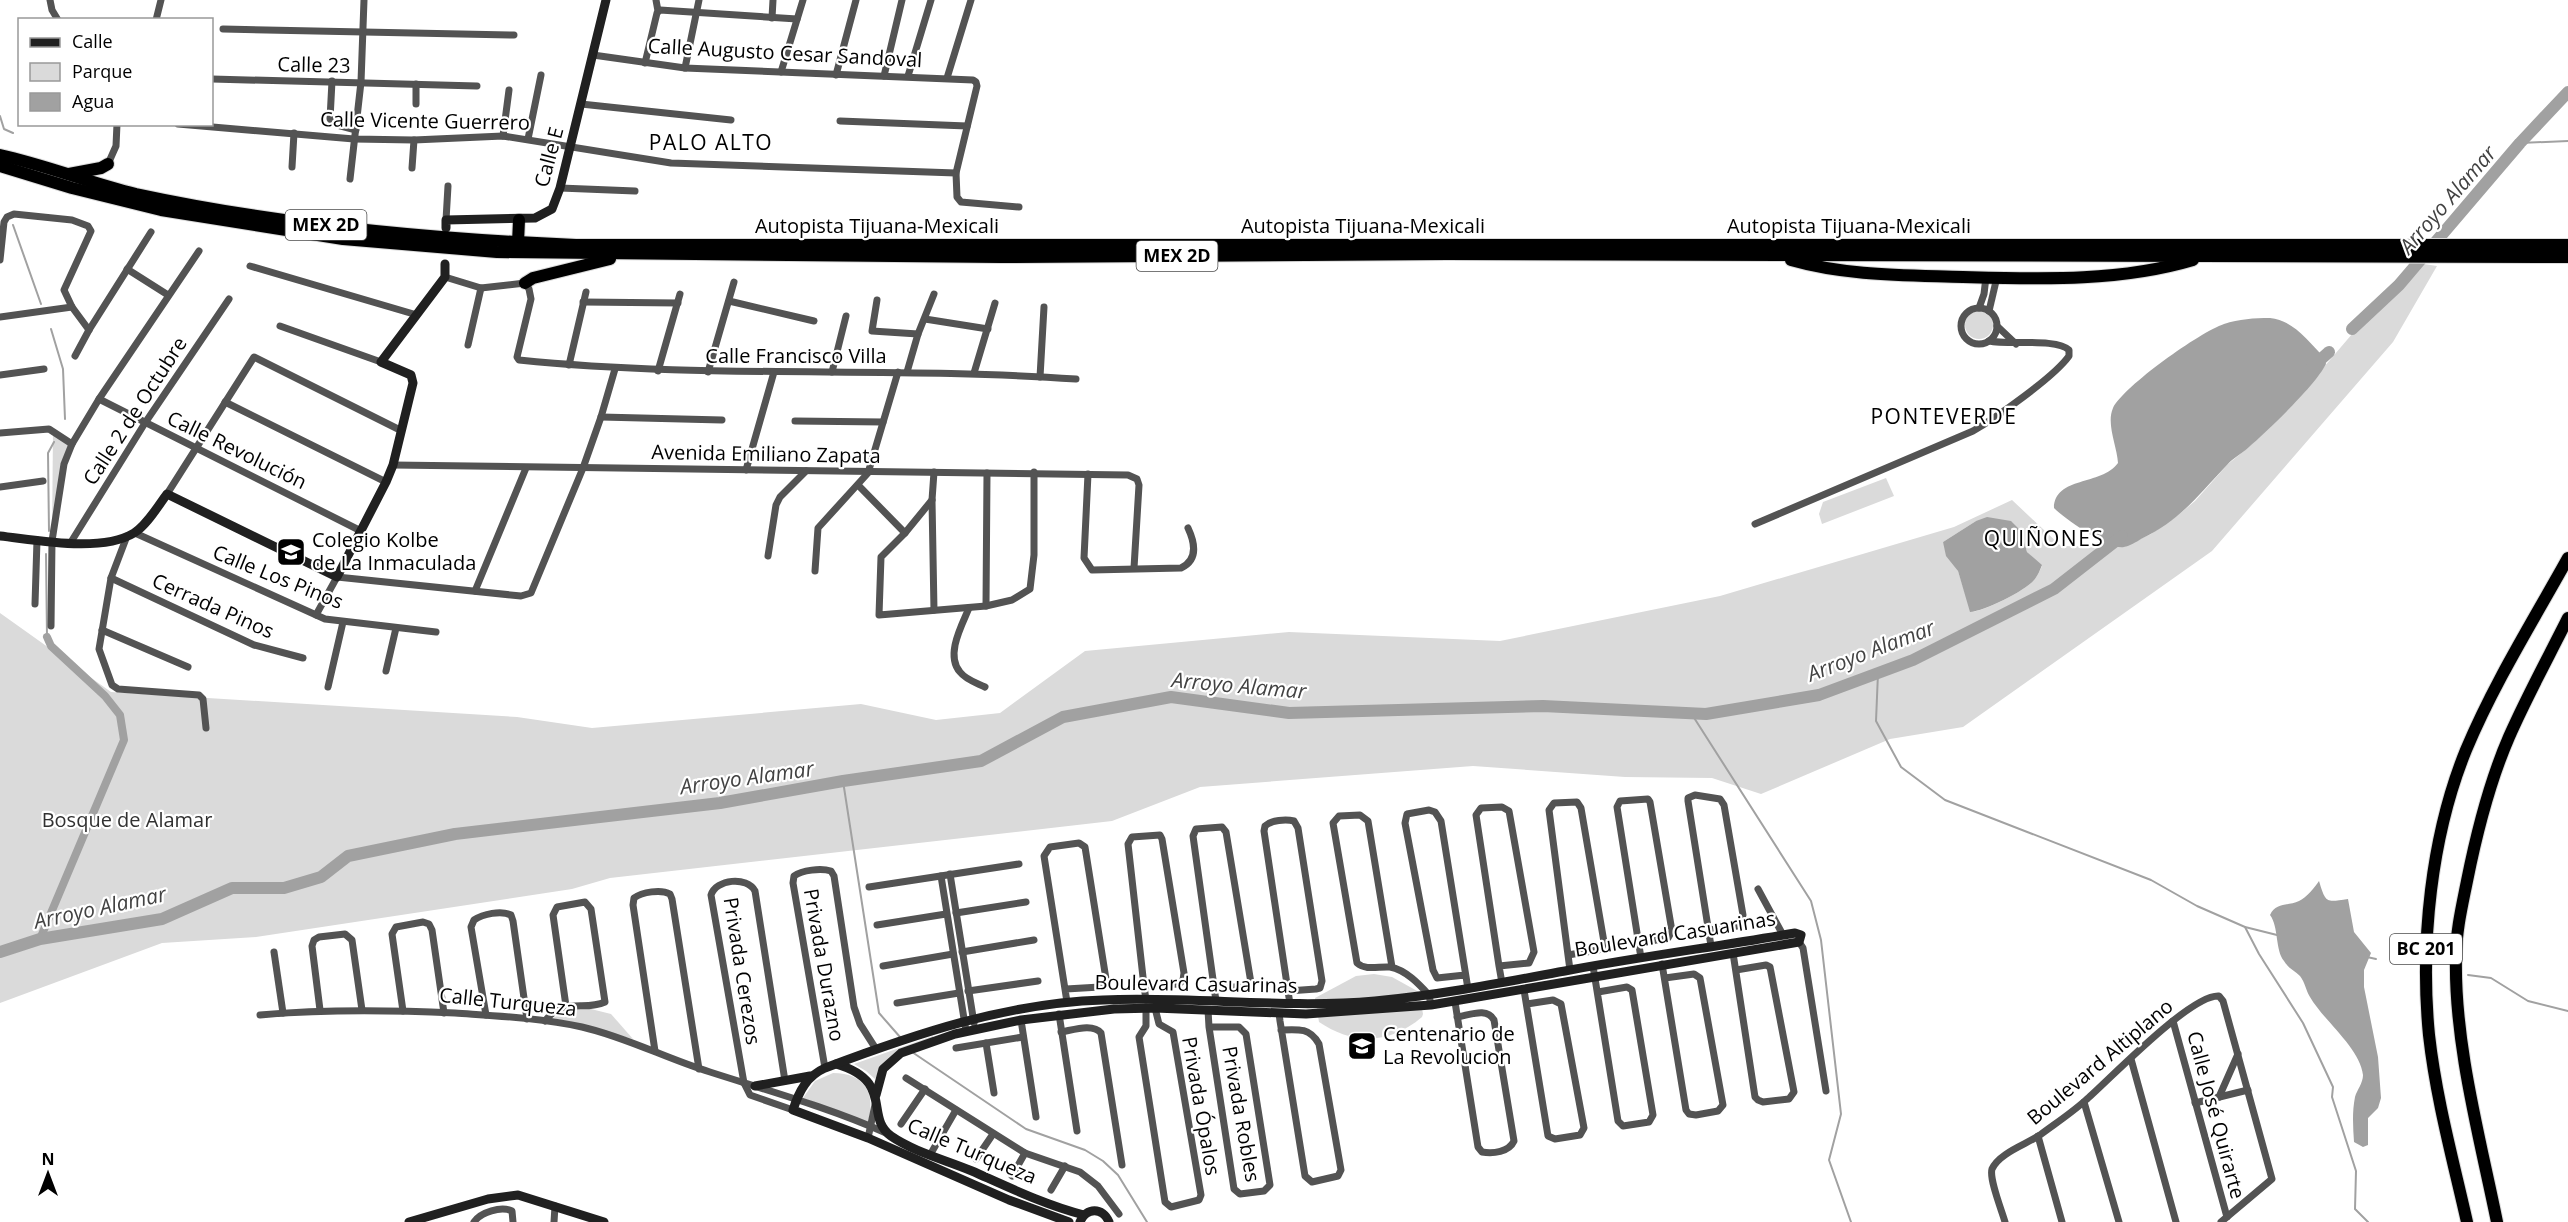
<svg xmlns="http://www.w3.org/2000/svg" width="2568" height="1222" font-family="'Open Sans',sans-serif">
<style>
.green{fill:#dadada;fill-rule:evenodd}
.water{fill:#a1a1a1}
.lines{fill:none;stroke-linecap:round;stroke-linejoin:round}
.stream{stroke:#a1a1a1;stroke-width:2}
.canal{stroke:#a1a1a1;stroke-width:8}
.river{stroke:#a1a1a1;stroke-width:12}
.highway-casing{stroke:#dbdbdb;stroke-width:14}
.street{stroke:#535353;stroke-width:7}
.secondary{stroke:#202020;stroke-width:9}
.highway{stroke:#000;stroke-width:12}
.labels{text-anchor:middle;stroke-width:4.5;stroke-linejoin:round;paint-order:stroke}
.shield{fill:#fff;stroke:#4c4c4c;stroke-width:1.5}
.shield-label{font-size:18px;font-weight:bold;fill:#000}
.street-label{font-size:20px;fill:#000;stroke:#fff}
.poi-label{font-size:20px;fill:#000;stroke:#fff;text-anchor:start}
.park-label{font-size:20px;fill:#313131;stroke:#fff}
.neighbourhood-label{font-size:21px;letter-spacing:1.5px;fill:#000;stroke:#fff}
.water-label{font-size:21px;font-style:italic;fill:#424242;stroke:#fff}
</style>
<rect width="100%" height="100%" fill="#fff"/>
<!-- green -->
<g class="green">
<path d="M2417,263L2437,266L2393,342L2212,551L1963,727L1890,739L1761,794L1712,778L1625,777L1473,766L1200,787L1112,821L610,878L572,889L256,937L162,943L0,1003V613L111,692L517,717L592,728L861,704L936,720L1000,713L1085,651L1289,632L1500,641L1720,596L1954,527L2012,500L2061,546L2124,547L2151,534L2177,516L2195,501L2228,464L2249,447L2289,408L2364,320ZM1976,521L2021,531L2027,552L2042,566C2040,570 2038,575 2035,579C2027,590 1985,611 1971,612L1958,571L1943,542Z"/>
<circle cx="1979" cy="325" r="14"/>
<path d="M53,430L71,442L52,537Z"/>
<path d="M1886,478L1894,496L1822,524L1819,514L1823,502Z"/>
<path d="M1374,974L1392,977L1419,992L1423,1014L1422,1017C1389,1045 1353,1045 1319,1022L1315,998L1356,976Z"/>
<path d="M587,1008L611,1014L633,1039L553,1018L569,1010Z"/>
<path d="M933,1036V1038L882,1066L875,1079L866,1071L854,1064Z"/>
<path d="M833,1073C865,1073 876,1094 868,1122L803,1098L815,1081Z"/>
</g>
<!-- water -->
<g class="water">
<path d="M2270,318C2293,320 2308,341 2324,357L2326,364C2315,386 2268,430 2248,448C2241,454 2233,458 2227,465C2198,495 2181,520 2141,539C2136,542 2130,546 2124,547C2109,550 2065,519 2054,508C2055,476 2101,486 2118,463C2117,446 2106,424 2113,408C2124,386 2200,332 2224,324C2239,319 2254,318 2270,318Z"/>
<path d="M1987,517L2011,521L2021,531L2027,552L2042,565C2040,570 2038,575 2035,579C2027,590 1985,611 1970,612L1958,571L1946,556L1943,542L1976,521Z"/>
<path d="M2319,881C2326,904 2326,902 2348,899L2354,932L2371,953L2364,970V987L2378,1057L2381,1098L2378,1108L2368,1118V1145L2363,1147L2354,1142C2353,1127 2352,1112 2355,1097C2357,1090 2363,1083 2363,1075C2360,1048 2324,1021 2310,997C2306,991 2305,982 2300,976C2295,971 2288,968 2284,961C2275,950 2279,927 2270,915C2276,902 2289,906 2299,901C2306,898 2315,887 2319,881Z"/>
</g>
<g class="lines">
<!-- stream -->
<g class="stream">
<path d="M0,116L4,129L13,133"/>
<path d="M2520,143L2568,141"/>
<path d="M13,225L41,304"/>
<path d="M51,329L63,369L65,419"/>
<path d="M49,531L48,453L54,442"/>
<path d="M46,554L47,637"/>
<path d="M1878,673L1876,721L1901,767L1945,800L2151,880L2197,906L2245,927L2259,954L2303,1023L2333,1087L2332,1097L2356,1171L2355,1209L2368,1222"/>
<path d="M1691,713L1811,901L1821,940L1841,1114L1829,1160L1851,1222"/>
<path d="M843,781L879,1013L900,1037"/>
<path d="M2245,927L2277,935"/>
<path d="M2367,957L2376,959"/>
<path d="M2468,975L2491,978L2528,1001L2568,1011"/>
<path d="M912,1052L1026,1129L1085,1150L1103,1161L1118,1175L1147,1222"/>
</g>
<!-- canal -->
<path class="canal" d="M40,939L124,740L120,715L105,696L51,646L47,637"/>
<!-- river -->
<g class="river">
<path d="M2352,329L2399,285L2520,143L2568,92"/>
<path d="M2312,367L2329,352"/>
<path d="M0,952L40,939L162,919L232,888H284L321,877L348,856L455,834L720,803L843,781L981,761L1063,717L1171,697L1289,713L1543,706L1706,714L1819,695L1913,660L2054,589L2122,536"/>
</g>
<!-- highway casing -->
<g class="highway-casing">
<g id="highway">
<path d="M0,155C46,165 90,183 136,194C280,225 429,239 576,245H2568"/>
<path d="M0,166L72,188L161,210L343,239L497,252L1000,257L1447,254L2568,257"/>
<path d="M69,174L101,168L108,164"/>
<path d="M518,243L519,220"/>
<path d="M1791,260C1847,276 1905,275 1963,277C2040,279 2119,282 2193,260"/>
<path d="M525,283L533,278L610,259"/>
<path d="M2467,1222C2453,1160 2436,1098 2429,1035C2420,943 2431,836 2466,750C2494,683 2533,621 2568,558"/>
<path d="M2497,1222C2480,1138 2454,1043 2456,957C2456,931 2462,906 2467,881C2477,831 2489,783 2509,737C2527,696 2548,658 2568,618"/>
</g>
</g>
<!-- street -->
<g class="street">
<path d="M50,0L52,10L58,20"/>
<path d="M656,0L658,11"/>
<path d="M772,18L773,0"/>
<path d="M156,20L161,0"/>
<path d="M223,29L514,35"/>
<path d="M593,55L685,68L973,80L976,82L977,86L956,173L957,197L961,202L1019,207"/>
<path d="M645,63L657,13L660,10L797,19"/>
<path d="M685,68L699,0"/>
<path d="M781,72L803,0"/>
<path d="M836,75L856,0"/>
<path d="M884,76L902,0"/>
<path d="M908,76L931,0"/>
<path d="M947,78L971,0"/>
<path d="M212,79L477,86"/>
<path d="M332,81L330,119L337,125L356,130"/>
<path d="M416,84V104"/>
<path d="M581,104L731,120"/>
<path d="M840,121L967,126"/>
<path d="M178,124L354,139L414,140L503,136L671,163L956,173"/>
<path d="M503,136L509,90"/>
<path d="M528,139L541,75"/>
<path d="M108,164L116,146L117,124"/>
<path d="M292,167L294,133"/>
<path d="M412,168L414,140"/>
<path d="M350,179L361,82L364,0"/>
<path d="M560,188L635,191"/>
<path d="M446,220L448,186"/>
<path d="M0,260L4,222L7,217L14,214L72,220L88,226L91,231L64,290L72,307L89,330"/>
<path d="M250,266L417,315"/>
<path d="M127,269L168,295"/>
<path d="M445,277L481,288L525,283L529,289L531,299L517,357L519,360C704,379 890,366 1076,379"/>
<path d="M877,300L872,331L918,334"/>
<path d="M729,301L814,321"/>
<path d="M583,302L678,303"/>
<path d="M1979,308L1984,294L1986,277"/>
<circle cx="1979" cy="326" r="18"/>
<path d="M1989,311L1997,277"/>
<path d="M0,317L72,307"/>
<path d="M925,319L988,329"/>
<path d="M280,326L381,362"/>
<path d="M1997,326L2016,344"/>
<path d="M468,345L481,288"/>
<path d="M75,356L89,330L151,232"/>
<path d="M569,365L586,292"/>
<path d="M658,371L680,294"/>
<path d="M708,372L734,282"/>
<path d="M832,372L846,316"/>
<path d="M907,372L918,334L934,294"/>
<path d="M974,373L995,303"/>
<path d="M0,375L44,369"/>
<path d="M1040,377L1044,307"/>
<path d="M99,399L361,531"/>
<path d="M225,402L386,482"/>
<path d="M601,417L722,420"/>
<path d="M795,421L883,422"/>
<path d="M0,433L49,429L72,444"/>
<path d="M393,465L1128,475L1137,479L1139,485L1134,568"/>
<path d="M746,470L774,372"/>
<path d="M1088,474L1084,558L1092,570L1181,568C1198,560 1195,543 1188,528"/>
<path d="M858,485L905,533"/>
<path d="M0,487L43,481"/>
<path d="M167,494L254,357L400,430"/>
<path d="M932,500L905,533L881,557L879,615L986,606L1012,600L1030,589L1034,555V472"/>
<path d="M1755,524L1973,431C1997,417 2054,377 2069,356V350C2057,338 2008,345 1989,341"/>
<path d="M135,533L325,619L436,632"/>
<path d="M127,536L111,578L99,649L112,685L118,689L199,695L203,699L206,728"/>
<path d="M71,542L145,423L229,299"/>
<path d="M768,556L776,505L780,497L806,471"/>
<path d="M815,571L818,528L868,473L898,372"/>
<path d="M111,578L254,645L303,658"/>
<path d="M475,591L526,468"/>
<path d="M35,604L37,540"/>
<path d="M986,606L987,473"/>
<path d="M969,608C962,625 945,655 960,672C966,680 977,683 985,687"/>
<path d="M934,610L932,500L934,472"/>
<path d="M316,615L337,577L521,596L531,593L583,468L601,417L615,369"/>
<path d="M51,626L52,541L64,464L72,444L99,399L199,251"/>
<path d="M102,630L188,667"/>
<path d="M386,671L396,628"/>
<path d="M328,687L343,622"/>
<path d="M950,874L974,1023"/>
<path d="M941,876L966,1031"/>
<path d="M869,887L1019,864"/>
<path d="M1758,889L1783,935"/>
<path d="M956,913L1026,902"/>
<path d="M877,925L946,914"/>
<path d="M1709,930L1737,926L1741,923L1743,915L1724,805L1720,799L1695,795L1688,798V801L1711,946"/>
<path d="M1799,942L1803,948L1826,1091"/>
<path d="M1639,943L1668,938L1672,931L1650,802L1648,799L1620,801L1617,807L1641,958"/>
<path d="M274,952L283,1013"/>
<path d="M962,952L1034,940"/>
<path d="M1733,953L1755,1097L1758,1100L1763,1102L1789,1099L1794,1092L1770,967L1766,965L1736,970"/>
<path d="M1568,955L1598,950L1602,948L1604,942L1581,808L1577,802L1554,803L1549,810L1568,955L1570,970"/>
<path d="M1662,964L1686,1110L1689,1114L1696,1115L1718,1111L1723,1105L1700,978L1694,974L1665,978"/>
<path d="M883,966L953,954"/>
<path d="M1499,966L1529,963L1534,952L1509,811L1502,807L1481,808L1476,815L1499,966L1502,983"/>
<path d="M1593,966L1618,1121L1623,1126L1649,1122L1653,1115L1632,990L1627,987L1598,992"/>
<path d="M1392,967L1368,821L1360,815L1339,816L1333,823L1357,963C1366,971 1379,966 1390,967C1406,970 1419,984 1429,995L1431,1005"/>
<path d="M1465,975L1437,978L1433,970L1405,823L1407,814L1429,810L1435,812L1441,821L1468,989"/>
<path d="M1144,986L1179,984L1183,980L1184,973L1162,839L1160,835L1132,837L1128,844L1144,986L1146,1000"/>
<path d="M1216,987H1247L1251,983L1226,832L1222,827L1196,829L1193,836L1216,1001"/>
<path d="M1066,989L1100,987L1104,984L1106,979L1085,847L1079,843L1050,847L1044,856L1067,1002"/>
<path d="M1524,990L1548,1136L1555,1139L1580,1135L1584,1128L1561,1004L1553,1000L1527,1004"/>
<path d="M968,991L1038,981"/>
<path d="M1288,991L1316,989L1320,988L1322,981L1298,828L1294,821C1286,819 1271,820 1265,826L1264,831L1288,991L1290,1004"/>
<path d="M1455,1002L1478,1147L1482,1152C1493,1154 1509,1152 1514,1141L1494,1020C1487,1007 1470,1015 1457,1017"/>
<path d="M897,1003L959,993"/>
<path d="M1146,1008V1026L1139,1037L1165,1202L1171,1207L1199,1200L1201,1195L1173,1032L1159,1024L1155,1008"/>
<path d="M320,1010L312,946L314,940L319,937L345,934L352,940L362,1010"/>
<path d="M1208,1010L1209,1027L1234,1189L1240,1194L1264,1191L1270,1185L1246,1034L1239,1027H1209"/>
<path d="M403,1011L392,934L396,927L423,922L429,924L432,930L444,1013"/>
<path d="M1279,1013L1280,1021L1305,1176L1312,1182L1338,1176L1341,1170L1319,1044C1310,1028 1299,1029 1281,1030"/>
<path d="M1059,1014L1077,1131"/>
<path d="M260,1015C325,1009 390,1010 455,1013C497,1016 541,1018 582,1027C626,1037 667,1059 710,1072C769,1091 830,1108 886,1133"/>
<path d="M486,1015L471,927L474,920C483,914 501,910 511,915L513,921L527,1019"/>
<path d="M1021,1020L1036,1117"/>
<path d="M545,1021C564,996 584,1012 605,1002L591,909L585,902L557,907L553,915L566,1006"/>
<path d="M2173,1021L2227,1217"/>
<path d="M1061,1032C1073,1030 1093,1023 1101,1033L1122,1165"/>
<path d="M986,1043L994,1093"/>
<path d="M956,1048L1023,1037"/>
<path d="M655,1051L633,905L634,898C642,892 661,889 670,894L672,899L699,1069"/>
<path d="M2131,1059L2176,1222"/>
<path d="M825,1068L793,883L794,876C802,870 821,868 831,871L834,876L854,1007L860,1024L876,1049"/>
<path d="M906,1078L1025,1153L1080,1172L1098,1186L1119,1214"/>
<path d="M785,1081L755,891C747,876 716,879 711,895L744,1083L750,1095L793,1110"/>
<path d="M2219,1097L2238,1054"/>
<path d="M2084,1102L2119,1222"/>
<path d="M2195,1103L2248,1090"/>
<path d="M901,1124L925,1089"/>
<path d="M2038,1136L2062,1222"/>
<path d="M868,1138L875,1105"/>
<path d="M930,1155L956,1110"/>
<path d="M976,1159L993,1134"/>
<path d="M1012,1176L1025,1153"/>
<path d="M1051,1190L1065,1166"/>
<path d="M474,1222C481,1212 501,1206 512,1211L513,1222"/>
<path d="M554,1222L555,1206"/>
<path d="M2005,1222C2002,1211 1989,1179 1992,1169C1999,1153 2027,1144 2040,1135C2056,1123 2073,1112 2087,1099C2111,1078 2191,994 2219,996L2223,1001L2272,1179L2221,1222"/>
</g>
<!-- secondary -->
<g class="secondary">
<path d="M446,228V220L535,218L552,209L560,188L606,0"/>
<path d="M0,536C36,540 101,553 134,533C147,525 158,506 167,494L337,577L386,482L393,465L413,383L411,375L381,362L445,277V264"/>
<path d="M836,1064C895,1081 864,1117 891,1136C914,1152 946,1160 972,1171C1008,1187 1045,1205 1084,1215"/>
<path d="M755,1086L810,1076"/>
<path d="M876,1095L883,1069L901,1053L955,1034L1021,1020L1114,1009L1155,1008L1306,1014L1431,1005L1799,942L1801,935L1795,933C1721,946 1645,956 1570,970C1505,982 1441,995 1375,1001C1284,1009 1193,996 1103,1000C1006,1003 915,1034 825,1068C807,1076 799,1091 793,1110L868,1138L1009,1200L1069,1222"/>
<path d="M409,1222L488,1199L518,1195L604,1222"/>
<path d="M1080,1222C1086,1207 1103,1207 1109,1222"/>
</g>
<!-- highway -->
<use href="#highway" class="highway"/>
</g>
<!-- icons -->
<defs>
<g id="school-square" transform="scale(1.5)"><rect x="-9" y="-9" width="18" height="18" rx="4" fill="#000" stroke="#fff"/><path d="M0-5L7-2L0 1L-7-2ZM-4 1L0 2.5L4 1V4Q0 6-4 4Z" fill="#fff"/></g>
</defs>
<g fill-rule="evenodd">
<use href="#school-square" x="291" y="552"/>
<use href="#school-square" x="1362" y="1046"/>
</g>
<g class="labels">
<!-- shield labels -->
<g class="shield">
<rect x="285.5" y="210" width="81" height="30" rx="4.5"/>
<rect x="1136.5" y="241" width="81" height="30" rx="4.5"/>
<rect x="2390" y="934" width="72" height="30" rx="4.5"/>
</g>
<g class="shield-label">
<text x="326" y="231">MEX 2D</text>
<text x="1177" y="262">MEX 2D</text>
<text x="2426" y="955">BC 201</text>
</g>
<!-- street labels -->
<g class="street-label">
<text transform="translate(785 53) rotate(3)" y="7">Calle Augusto Cesar Sandoval</text>
<text transform="translate(314 65) rotate(1)" y="7">Calle 23</text>
<text transform="translate(425 121) rotate(1)" y="7">Calle Vicente Guerrero</text>
<text transform="translate(549 157) rotate(-75)" y="7">Calle E</text>
<text x="877" y="233">Autopista Tijuana-Mexicali</text>
<text x="1363" y="233">Autopista Tijuana-Mexicali</text>
<text x="1849" y="233">Autopista Tijuana-Mexicali</text>
<text x="796" y="363">Calle Francisco Villa</text>
<text transform="translate(135 411) rotate(-57)" y="7">Calle 2 de Octubre</text>
<text transform="translate(237 450) rotate(26)" y="7">Calle Revolución</text>
<text transform="translate(766 454) rotate(1)" y="7">Avenida Emiliano Zapata</text>
<text transform="translate(278 577) rotate(22)" y="7">Calle Los Pinos</text>
<text transform="translate(213 606) rotate(24)" y="7">Cerrada Pinos</text>
<text transform="translate(1675 934) rotate(-9)" y="7">Boulevard Casuarinas</text>
<text transform="translate(824 965) rotate(80)" y="7">Privada Durazno</text>
<text transform="translate(742 971) rotate(81)" y="7">Privada Cerezos</text>
<text transform="translate(1196 984) rotate(1)" y="7">Boulevard Casuarinas</text>
<text transform="translate(508 1002) rotate(6)" y="7">Calle Turqueza</text>
<text transform="translate(2100 1062) rotate(-40)" y="7">Boulevard Altiplano</text>
<text transform="translate(1201 1106) rotate(80)" y="7">Privada Ópalos</text>
<text transform="translate(1241 1114) rotate(80)" y="7">Privada Robles</text>
<text transform="translate(2216 1115) rotate(75)" y="7">Calle José Quirarte</text>
<text transform="translate(972 1151) rotate(23)" y="7">Calle Turqueza</text>
</g>
<!-- poi labels -->
<g class="poi-label">
<text x="312" y="547">Colegio Kolbe<tspan x="312" dy="23">de La Inmaculada</tspan></text>
<text x="1383" y="1041">Centenario de<tspan x="1383" dy="23">La Revolucion</tspan></text>
</g>
<!-- park labels -->
<g class="park-label">
<text x="127" y="827">Bosque de Alamar</text>
</g>
<!-- neighbourhood labels -->
<g class="neighbourhood-label">
<text x="711" y="150">PALO ALTO</text>
<text x="1944" y="424">PONTEVERDE</text>
<text x="2044" y="546">QUIÑONES</text>
</g>
<!-- water labels -->
<g class="water-label">
<text transform="translate(2448 200) rotate(-49)" y="7">Arroyo Alamar</text>
<text transform="translate(1871 651) rotate(-21)" y="7">Arroyo Alamar</text>
<text transform="translate(1239 686) rotate(5)" y="7">Arroyo Alamar</text>
<text transform="translate(747 778) rotate(-8)" y="7">Arroyo Alamar</text>
<text transform="translate(100 908) rotate(-12)" y="7">Arroyo Alamar</text>
</g>
</g>
<!-- legend -->
<rect x="18" y="18" width="195" height="108" fill="#ffffff" stroke="#999999" stroke-width="1.5"/>
<rect x="30" y="38" width="30" height="9" fill="#202020" stroke="#999999" stroke-width="1.5"/>
<text x="72" y="48" font-size="18" fill="#000000">Calle</text>
<rect x="30" y="63" width="30" height="18" fill="#dadada" stroke="#999999" stroke-width="1.5"/>
<text x="72" y="78" font-size="18" fill="#000000">Parque</text>
<rect x="30" y="93" width="30" height="18" fill="#a1a1a1" stroke="#999999" stroke-width="1.5"/>
<text x="72" y="108" font-size="18" fill="#000000">Agua</text>
<!-- north arrow -->
<g transform="translate(48 1174)" stroke="#ffffff" stroke-width="4.5" paint-order="stroke">
<path d="M0-4.5L10 22L0 15L-10 22Z" fill="#000000"/>
<text y="-9" font-size="16" font-weight="bold" text-anchor="middle" fill="#000000">N</text>
</g>
</svg>
